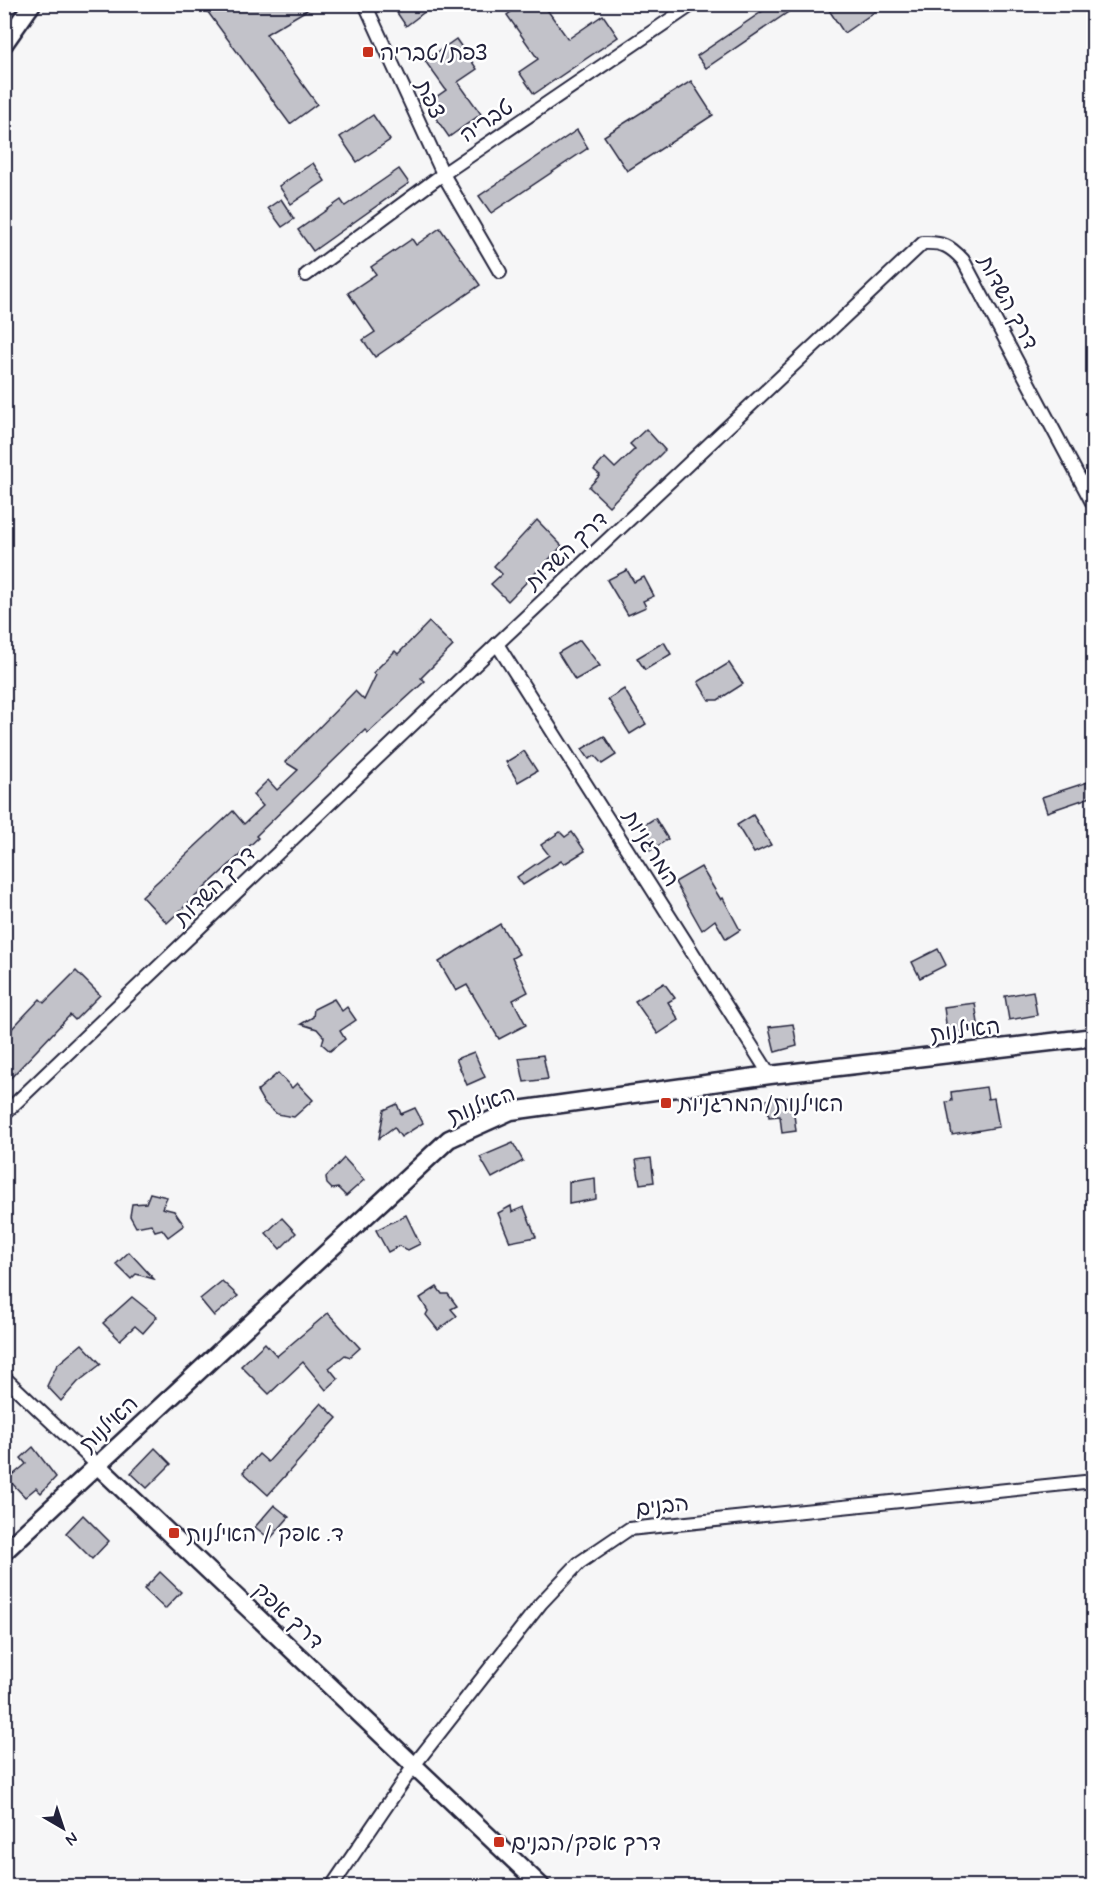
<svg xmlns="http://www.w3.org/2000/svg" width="1098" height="1891" font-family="Mynerve,'Playpen Sans Hebrew',sans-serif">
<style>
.building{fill:#c2c2c9;stroke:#22223b;stroke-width:1.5}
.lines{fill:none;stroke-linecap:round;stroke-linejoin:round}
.street-casing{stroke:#22223b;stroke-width:16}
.secondary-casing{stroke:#22223b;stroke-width:21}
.street{stroke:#fff;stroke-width:12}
.secondary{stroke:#fff;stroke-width:16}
.poi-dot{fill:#c8321e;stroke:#fff;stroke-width:2}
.labels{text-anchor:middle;stroke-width:5;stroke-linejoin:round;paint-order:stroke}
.poi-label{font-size:22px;fill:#22223b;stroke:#fff;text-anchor:start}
.street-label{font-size:22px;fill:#22223b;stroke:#fff}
</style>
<rect width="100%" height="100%" fill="#f6f6f7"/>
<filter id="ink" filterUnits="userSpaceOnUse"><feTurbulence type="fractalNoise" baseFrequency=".0167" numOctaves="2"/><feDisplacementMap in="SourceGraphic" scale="12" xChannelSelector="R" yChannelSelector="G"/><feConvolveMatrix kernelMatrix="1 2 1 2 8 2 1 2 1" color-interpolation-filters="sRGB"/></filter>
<g filter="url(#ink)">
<!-- building -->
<g class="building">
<path d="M202,4H317L266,34L317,104L290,124Z"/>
<path d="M391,4H435L406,26Z"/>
<path d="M522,4H543L568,39L603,15L618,37L534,94L519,72L538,59L507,15Z"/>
<path d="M773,4H800L706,68L697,56Z"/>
<path d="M825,4H886L844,33Z"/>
<path d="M456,39L477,69L458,82L481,114L449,137L426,104L446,90L425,61Z"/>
<path d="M691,81L713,115L627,171L604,136Z"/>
<path d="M373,115L390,140L357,162L340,137Z"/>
<path d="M577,130L588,148L491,213L479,196Z"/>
<path d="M313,163L325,181L291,204L279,186Z"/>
<path d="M399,169L409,183L313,251L298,230L341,200L345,206Z"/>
<path d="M281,199L294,219L282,227L268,208Z"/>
<path d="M440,228L480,285L375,357L363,340L375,332L348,293L376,274L371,267L412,239L416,245Z"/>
<path d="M646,429L665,450L609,506L589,487L600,475L594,470L605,458L615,468L635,449L630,444Z"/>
<path d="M537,520L562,546L508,601L491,584L502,574L494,566Z"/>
<path d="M627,570L634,582L644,577L654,596L643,601L646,607L628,615L607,580Z"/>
<path d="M429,622L453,646L421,678L425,681L368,733L365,730L256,836L258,838L167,923L142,896L233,811L244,824L263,806L253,795L268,780L277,790L298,770L285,762L355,691L364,700L376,675L373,673L395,651L398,654Z"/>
<path d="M580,640L600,666L575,680L558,653Z"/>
<path d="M664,642L671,654L645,670L637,658Z"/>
<path d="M729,663L743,684L718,700H709L698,682Z"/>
<path d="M624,689L646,724L630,734L608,699Z"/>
<path d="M604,736L616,755L602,764L595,756L589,759L582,749Z"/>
<path d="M524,751L537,771L518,782L506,762Z"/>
<path d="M1094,780V796L1047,812L1042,797Z"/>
<path d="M753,815L771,845L754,853L737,825Z"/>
<path d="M655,818L668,839L650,851L641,838L645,835L641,827Z"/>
<path d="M560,832L565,837L572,832L585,851L564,864L561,861L523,885L517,877L549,855L541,845Z"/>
<path d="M701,867L721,900L723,898L740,930L726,939L715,920L702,930L675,882Z"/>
<path d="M500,924L519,954L512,958L528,992L513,1000L526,1025L499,1039L467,985L456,991L439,962Z"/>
<path d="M938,949L946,965L920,978L912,962Z"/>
<path d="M76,971L100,995L75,1020L70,1015L4,1085V1037L40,999L44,1003Z"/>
<path d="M664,983L675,998L668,1002L679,1020L658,1034L635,1001Z"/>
<path d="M1033,991L1037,1015L1009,1020L1005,996Z"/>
<path d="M334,999L342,1011L347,1007L356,1020L340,1031L345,1039L330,1051L322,1044L324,1037L317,1029L301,1024L313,1017L314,1009Z"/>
<path d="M975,1003L979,1030L947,1032L944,1007Z"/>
<path d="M793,1024L797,1046L775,1052L769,1027Z"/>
<path d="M474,1052L485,1077L467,1085L456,1059Z"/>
<path d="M543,1055L548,1079L524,1082L519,1058Z"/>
<path d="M278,1073L292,1088L297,1083L313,1100L294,1117L277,1114L264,1103L257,1091Z"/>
<path d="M986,1087L988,1099L994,1098L999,1127L952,1135L946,1102L952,1101L951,1092Z"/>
<path d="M792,1097L796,1131L782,1133L780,1116L769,1117L767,1100Z"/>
<path d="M397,1104L401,1114L415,1108L423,1123L401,1137L394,1127L379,1138L384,1110Z"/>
<path d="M513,1143L523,1161L492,1178L480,1157Z"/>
<path d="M344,1158L364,1180L346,1196L338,1188L332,1189L327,1184L326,1177Z"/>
<path d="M651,1158L654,1182L640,1184L636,1160Z"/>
<path d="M595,1178L596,1199L569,1204V1182Z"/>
<path d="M150,1193L167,1197L162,1208L174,1211L184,1225L168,1237L162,1229L155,1231L151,1224L136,1227L130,1216L132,1204L146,1203Z"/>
<path d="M511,1206L512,1212L524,1207L536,1237L510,1242L498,1213Z"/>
<path d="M406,1215L420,1244L408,1250L399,1246L388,1252L376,1230Z"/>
<path d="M282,1218L296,1233L280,1249L266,1233Z"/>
<path d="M129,1252L154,1279L136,1274L131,1279L116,1264Z"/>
<path d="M222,1281L238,1296L214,1316L200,1299Z"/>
<path d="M437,1287L442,1294H448L457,1306L451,1309L457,1316L438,1330L426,1315L428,1311L420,1298Z"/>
<path d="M132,1297L157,1317L143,1333L135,1326L120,1340L103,1323Z"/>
<path d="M328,1313L360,1348L350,1357L345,1355L329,1368L338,1379L326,1390L303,1362L269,1394L241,1366L265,1343L277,1356Z"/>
<path d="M82,1344L101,1364L78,1382L61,1401L47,1386L57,1365Z"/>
<path d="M321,1403L337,1418L268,1495L243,1472L259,1454L268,1462Z"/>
<path d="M33,1447L56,1477L41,1493L36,1488L25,1497L8,1479L26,1464L21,1458Z"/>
<path d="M155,1448L171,1464L147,1488L131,1473Z"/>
<path d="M274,1505L289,1517L270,1539L255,1527Z"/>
<path d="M83,1515L109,1541L92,1559L66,1533Z"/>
<path d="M160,1572L181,1592L165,1609L144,1589Z"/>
</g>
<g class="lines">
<!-- street casing -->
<g class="street-casing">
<g id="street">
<path d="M365,4L443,174L500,272"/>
<path d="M306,275L443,174L693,4"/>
<path d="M497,644L770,1075"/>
<path d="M4,1114L497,644L923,243C943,242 950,246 963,260L1094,506"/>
<path d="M4,1377L96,1464"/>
<path d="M332,1886L415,1764L541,1603L579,1563L629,1529L1094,1481"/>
</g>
</g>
<!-- secondary casing -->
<g class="secondary-casing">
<g id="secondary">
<path d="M4,44L32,4"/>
<path d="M96,1464L541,1886"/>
<path d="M4,1552L449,1139L511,1111L770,1075L1094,1037"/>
</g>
</g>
<!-- street -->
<use href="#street" class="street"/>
<!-- secondary -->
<use href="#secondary" class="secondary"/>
</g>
</g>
<!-- markers -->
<g class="poi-dot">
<rect x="362" y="46" width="12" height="12" rx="3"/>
<rect x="660" y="1097" width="12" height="12" rx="3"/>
<rect x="168" y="1527" width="12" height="12" rx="3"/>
<rect x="493" y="1836" width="12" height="12" rx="3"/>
</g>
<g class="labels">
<!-- poi labels -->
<g class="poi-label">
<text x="380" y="60">צפת/טבריה</text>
<text x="678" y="1111">האילנות/המרגניות</text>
<text x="186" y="1541">ד. אפק / האילנות</text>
<text x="511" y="1850">דרך אפק/הבנים</text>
</g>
<!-- street labels -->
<g class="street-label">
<text transform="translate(431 99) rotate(65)" y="8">צפת</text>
<text transform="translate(486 120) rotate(-34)" y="8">טבריה</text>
<text transform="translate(1009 302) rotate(62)" y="8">דרך השדות</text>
<text transform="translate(566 550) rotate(-43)" y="8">דרך השדות</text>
<text transform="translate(652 848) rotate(58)" y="8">המרגניות</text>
<text transform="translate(214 885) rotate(-44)" y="8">דרך השדות</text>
<text transform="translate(965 1029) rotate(-7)" y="8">האילנות</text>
<text transform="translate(481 1104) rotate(-21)" y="8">האילנות</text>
<text transform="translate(108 1423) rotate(-43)" y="8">האילנות</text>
<text transform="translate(662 1505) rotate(-7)" y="8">הבנים</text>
<text transform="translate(289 1615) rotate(43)" y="8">דרך אפק</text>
</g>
</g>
<!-- margin -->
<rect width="1098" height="1891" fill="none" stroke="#fff" stroke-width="24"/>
<rect x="12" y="12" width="1074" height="1867" fill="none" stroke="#22223b" stroke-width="2" filter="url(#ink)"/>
<!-- north arrow -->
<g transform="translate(63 1828) rotate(141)" stroke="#ffffff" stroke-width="4.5" paint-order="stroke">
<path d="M0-4.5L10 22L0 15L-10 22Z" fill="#22223b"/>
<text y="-9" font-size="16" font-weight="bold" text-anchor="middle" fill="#22223b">N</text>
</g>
</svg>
